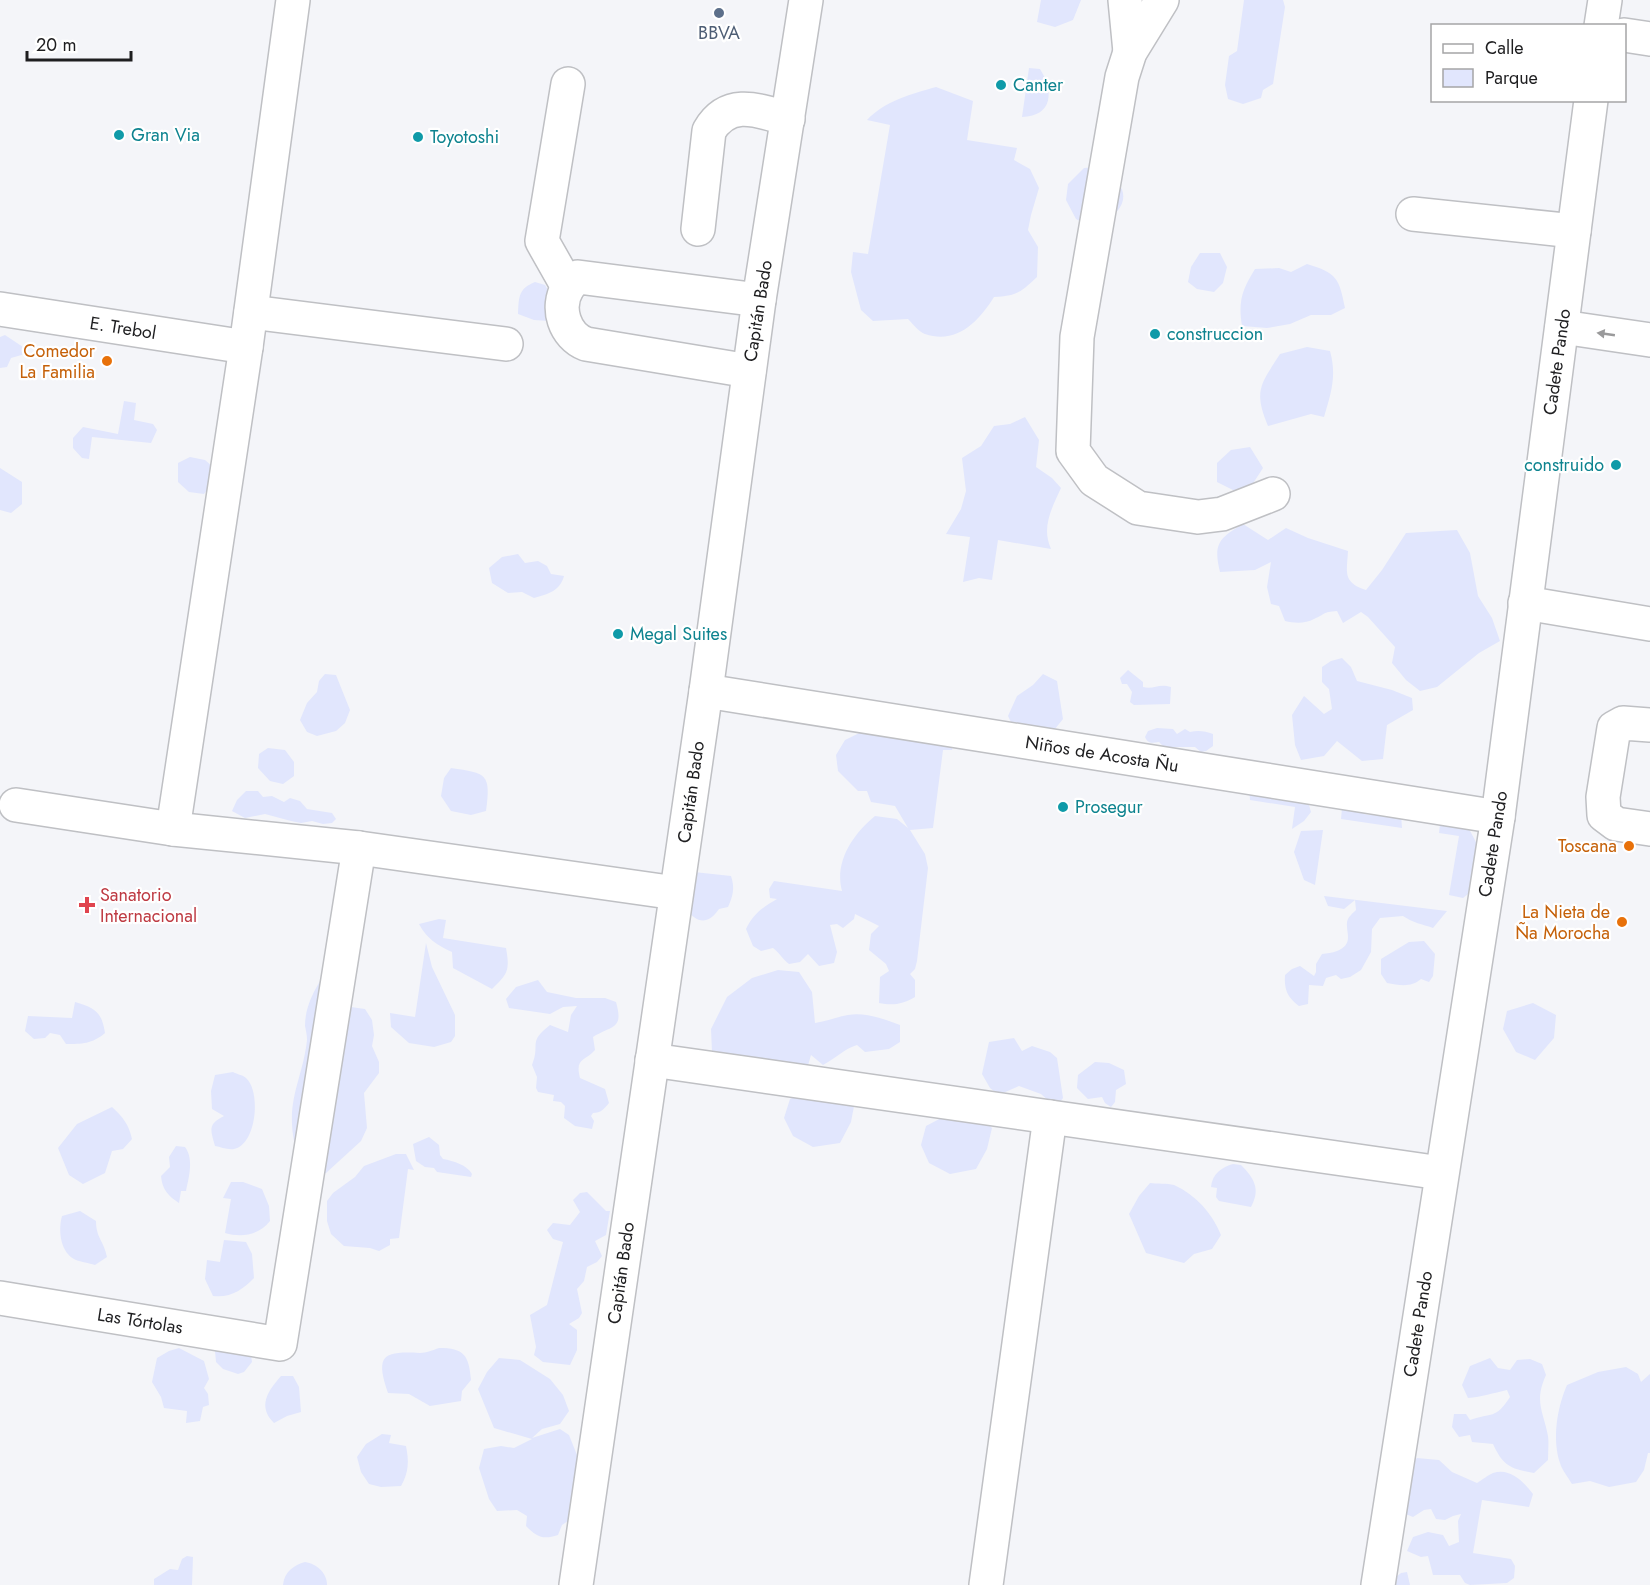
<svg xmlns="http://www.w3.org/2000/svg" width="1650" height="1585" font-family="Jost,sans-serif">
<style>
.green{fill:#e1e6fd}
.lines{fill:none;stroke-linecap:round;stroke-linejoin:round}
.minor-casing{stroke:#bfc0c4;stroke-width:36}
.minor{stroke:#fff;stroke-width:33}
.oneway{fill:#9a9a9b}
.service-dot{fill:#5c6f8a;stroke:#fff;stroke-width:2}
.culture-dot{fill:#0f9aa8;stroke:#fff;stroke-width:2}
.food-dot{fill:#e8710a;stroke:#fff;stroke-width:2}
.health-dot{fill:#e0444e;stroke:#fff;stroke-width:2}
.labels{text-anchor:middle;stroke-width:4.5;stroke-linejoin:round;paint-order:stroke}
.service-label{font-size:18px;fill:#4e5e75;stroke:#fff}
.culture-label{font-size:18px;fill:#0d838f;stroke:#fff;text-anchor:start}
.street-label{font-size:18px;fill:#1e1e20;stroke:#fff}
.food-label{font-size:18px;fill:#c56008;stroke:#fff;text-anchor:end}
.health-label{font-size:18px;fill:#be3a42;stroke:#fff;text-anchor:start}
</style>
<rect width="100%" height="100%" fill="#f4f5f9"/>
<!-- green -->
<g class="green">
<path d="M1041,0H1081L1073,20L1055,27L1037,22Z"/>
<path d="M1244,0H1283L1285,7L1273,84L1263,90L1261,98L1243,104L1228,99L1225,85L1229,56L1237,51Z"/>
<path d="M1029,68L1040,69C1054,91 1053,116 1022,117Z"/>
<path d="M936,87L973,101L967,140L1017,148L1014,160L1030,169L1039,188L1031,215L1028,230L1038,247L1037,277C1021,292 1017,296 994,297C979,321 957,345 925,334C919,332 913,324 908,319L873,321L861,310L851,272L853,252L868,254L890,125L867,120C885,101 911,94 936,87Z"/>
<path d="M1096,167C1117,177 1135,194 1114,215C1108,220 1100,224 1093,228L1076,219L1066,200L1068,184L1084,168Z"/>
<path d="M1200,253H1220L1227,267L1223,283L1214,292L1197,289L1188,282L1191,267Z"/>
<path d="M1307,264C1337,273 1339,278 1345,308L1331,315H1311L1290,324L1267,328L1242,326C1238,301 1242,290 1255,269L1279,268L1291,272Z"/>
<path d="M535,282L545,285L558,307L549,321L534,320L518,314C519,297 518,289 535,282Z"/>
<path d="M5,335L26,349L25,354L11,358L7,367L0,368V337Z"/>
<path d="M1307,347L1330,351C1337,376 1331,393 1324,417L1311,414L1268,426C1253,390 1261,384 1280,354Z"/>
<path d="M124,401L136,403L134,420L153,424L157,430L151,443L92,437L89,459L82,458L73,448V438L83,427L118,434Z"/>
<path d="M1025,417L1039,440L1036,467L1052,478L1061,488C1052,508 1041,527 1051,549L998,540L992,580L979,578L963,582L970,537L946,534L961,509L966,491L962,458L981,446L994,426L1010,424Z"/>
<path d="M1250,447L1263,468L1250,488L1235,491L1217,482V463L1231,450Z"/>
<path d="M190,457L205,460L213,467L211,485L204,494L189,492L178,482V463Z"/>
<path d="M0,468L22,482V504L11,513L0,510Z"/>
<path d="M1243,524L1268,540L1286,528L1308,538L1348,551C1347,572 1342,582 1366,590L1382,570L1406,533L1457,530L1470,553L1478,596L1492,618L1500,641L1479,653L1437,687L1420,691L1406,680L1392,663L1395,647L1368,617L1361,612L1343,623L1337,611C1322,612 1326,614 1314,619C1305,624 1294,623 1285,621L1279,606L1271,604L1267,587L1271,562L1255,570L1220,572C1213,544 1219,538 1243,524Z"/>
<path d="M518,554L525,563L538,561L547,566L551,574L564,576C560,591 548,594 534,598L522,592L508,593L492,583L489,568L502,557Z"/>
<path d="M1342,658L1351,667L1357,681L1392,690L1412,698L1413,710L1387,725L1383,759L1362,761L1337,741L1324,756L1301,760L1295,745L1292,715L1304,696L1324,714L1332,709L1329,689L1322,682V667L1331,661Z"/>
<path d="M1128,670L1143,682V687C1154,690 1158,683 1171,687L1170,704L1134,705L1130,702L1132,692L1127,684H1122L1120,678Z"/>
<path d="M325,674L336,675L350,710L345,723L336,731L317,736L307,732L300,720L307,703L317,692L319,681Z"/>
<path d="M1043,674L1057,681L1063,719L1042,745L1020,741L1008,716L1017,696L1033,685Z"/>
<path d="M880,723L953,744L952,750H943L933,828L910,830L925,854L928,868L917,961L915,969L910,974L915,980V997C903,1004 893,1006 879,1003L880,977L889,971L886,964L869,950L871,934L879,926L855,914L854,919L843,928L837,924L830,925L837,952L834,963L819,966L808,954L800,962L789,964C782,959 780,953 773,948L761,951L753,946L746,929C753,914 763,907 777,899L770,898L769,889L774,881L842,891C834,862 853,834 875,816L897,819L908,828L895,806L871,802L867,791H858L838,771L836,755L845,740Z"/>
<path d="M1157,728L1173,729L1177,734L1185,729L1190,732C1198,730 1205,731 1213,734V746L1206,751L1201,752L1195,747H1164L1159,742C1152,743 1148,744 1145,737L1148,731Z"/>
<path d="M268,748L285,750L294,762V776L283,784L270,781L258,768L259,754Z"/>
<path d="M451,768C487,773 491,774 486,811L471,815L451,811L441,796L444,778Z"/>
<path d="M1249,788L1272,798L1274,800L1279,797L1307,798L1311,812L1304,821L1292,829L1295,807L1250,800Z"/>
<path d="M246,791H258L263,797L272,796L284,802L290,798L300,801L307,809L332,813L336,819L332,823L323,824L312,821L301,823L291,821L265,814L245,818L232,811L237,800Z"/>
<path d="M1359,804L1364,814C1377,817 1387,813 1401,814L1402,828L1341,819L1342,808Z"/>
<path d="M1440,824L1468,827L1477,844L1473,890L1463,898L1449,895L1459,836L1439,833Z"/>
<path d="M1323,830L1315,885L1304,880L1294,852L1301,831Z"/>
<path d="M694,872L731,876C735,888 733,896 728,907L719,909C707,926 697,923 685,908Z"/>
<path d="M1324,896L1447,911L1433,928C1422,924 1413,923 1403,916L1380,918L1372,929L1371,952L1361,970L1350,977L1341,979L1336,975L1326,978L1323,986L1309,985L1308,1004L1299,1006C1287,997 1284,989 1285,975L1292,969L1300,966L1314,976L1316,972V964L1322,954C1327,953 1332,953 1337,951C1354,944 1346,934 1347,922C1348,917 1352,914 1356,910L1355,900L1344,909L1328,906Z"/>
<path d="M439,919L446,920L443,938L506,948C510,970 508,974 492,989L453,968L452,952C437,945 427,939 419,924Z"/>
<path d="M1424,941L1435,954L1433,976L1429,982L1421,979C1411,988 1399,985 1387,983L1381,974V959L1409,942Z"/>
<path d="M426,943L432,967L455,1015V1036L451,1042L434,1047L409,1043L391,1027L390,1013L415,1017Z"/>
<path d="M778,970L799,972L812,992L815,1023C827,1021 837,1017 848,1015C865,1012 884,1019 900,1025V1042L889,1049L865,1052L857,1045C844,1049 836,1058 823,1065L811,1055L807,1069L712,1052L711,1029L727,997L752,978Z"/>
<path d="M322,978L344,1006L365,1009L372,1020L374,1035L372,1046L379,1062V1073L364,1093L367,1128L361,1141L326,1173L310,1180L305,1188L291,1172L316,1151L294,1141C286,1099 303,1078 307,1040C307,1035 306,1031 305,1026C305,1008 313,992 322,978Z"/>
<path d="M538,980L547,992L576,998H605L616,1002C624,1030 612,1025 593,1037L595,1050C584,1062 575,1058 580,1078L605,1089L609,1103C604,1109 601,1113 593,1113L591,1116L594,1121L592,1129L575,1126L564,1118L565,1106L561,1102L553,1101L554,1095L538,1092L536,1088L537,1077L532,1065C541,1043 527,1043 550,1025L568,1032L571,1015L577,1006L563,1007L550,1014L509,1008L506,999L516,987Z"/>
<path d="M75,1002C95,1008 102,1012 105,1033C92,1044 82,1044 66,1044L60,1035L50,1033L45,1038L34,1039L25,1031L28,1016L72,1018Z"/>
<path d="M1533,1003L1556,1015L1554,1038L1535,1060L1516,1052L1503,1029L1507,1011Z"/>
<path d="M1014,1038L1022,1051L1032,1046L1050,1052L1057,1058L1063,1098L1060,1102L1052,1104L1041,1094L1019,1086L1003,1093L995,1092L990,1088L982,1074L989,1042Z"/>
<path d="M1095,1062L1109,1063L1124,1070L1126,1084L1116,1090L1115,1102L1111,1107L1105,1103L1102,1097L1088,1099L1077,1088L1078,1075Z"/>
<path d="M233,1072C236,1074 243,1075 246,1078C261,1091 257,1144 234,1149C227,1150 221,1147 215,1146C210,1129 208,1124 224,1116L212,1109L211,1091L215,1075Z"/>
<path d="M809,1090L855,1101L851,1122L840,1143L813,1147L793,1136L784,1118L790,1099Z"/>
<path d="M112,1107C123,1117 129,1125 132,1139L123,1149L112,1151L105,1173L83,1184L69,1175L58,1148L77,1124Z"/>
<path d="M945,1116H979L992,1128L987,1149L976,1169L950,1174L929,1163L921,1145L926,1126Z"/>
<path d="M429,1137L439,1145L440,1155L443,1159C454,1161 467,1165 472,1174L471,1177L437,1172L434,1168L425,1167L416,1161L413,1144Z"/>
<path d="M176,1146L185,1147C194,1159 189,1177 186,1191H181L179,1203C168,1196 162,1189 161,1176L170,1167L169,1157Z"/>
<path d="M396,1154H406L414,1170L408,1169L399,1238L390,1239V1245L379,1251L370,1248L344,1246L331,1234L327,1221V1201L333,1193L355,1177L364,1166Z"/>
<path d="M1233,1164L1241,1165C1254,1178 1261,1189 1251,1207L1219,1201L1216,1197L1217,1188L1211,1187C1212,1174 1222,1167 1233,1164Z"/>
<path d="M231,1182H243L262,1189L269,1206L270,1221C259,1235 242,1238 225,1233L231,1199L223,1198Z"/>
<path d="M1150,1183C1157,1184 1167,1183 1174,1185C1196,1195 1212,1213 1221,1235L1212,1249L1194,1254L1184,1263L1146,1253L1129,1214L1139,1196Z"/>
<path d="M587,1192L606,1211H610L606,1235L595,1241L602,1256L597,1262L587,1267L584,1281L577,1289L582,1313L579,1318L569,1324L577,1330V1350L570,1365L543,1362L534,1355L536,1347L530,1315L547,1305L563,1242L553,1239L547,1230L553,1223L570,1225L580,1212L573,1200L580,1193Z"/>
<path d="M80,1211L96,1221C96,1238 104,1241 107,1257L95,1265C89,1263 81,1262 76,1260C60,1253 58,1230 62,1216Z"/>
<path d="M224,1240L246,1242L252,1254L254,1278C242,1290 231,1298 213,1296L205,1279L207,1260L220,1262Z"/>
<path d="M221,1343L250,1349L252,1362L244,1372L238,1374L223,1369L216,1362L215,1351Z"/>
<path d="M179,1348L204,1361L209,1379L204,1388L208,1394L209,1405L203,1407L200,1421L186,1423L187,1411L164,1408L161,1397L152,1382L157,1358L169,1351Z"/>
<path d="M439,1348C464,1348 469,1355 471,1380L462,1391L461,1401L430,1406L409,1394L388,1393C375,1355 383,1351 420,1353C426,1353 433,1350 439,1348Z"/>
<path d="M499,1358L520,1360L550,1379L563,1395L569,1411L560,1424L542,1429L532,1438L560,1429L569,1435L581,1465L573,1494L568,1521L562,1525L558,1535C543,1540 537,1537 526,1526L527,1516L517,1510L497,1511L489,1499L479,1468L484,1449L501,1446L514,1448L532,1439L494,1428L478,1389L487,1372Z"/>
<path d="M1490,1358L1498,1368L1510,1370L1517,1360L1530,1359L1542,1364L1546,1375C1534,1402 1543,1410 1548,1436C1549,1443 1548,1452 1548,1460L1534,1473C1511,1469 1503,1466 1493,1444L1472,1442L1470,1435L1459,1437L1452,1427L1454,1414H1466L1470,1420C1492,1412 1495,1420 1510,1397L1507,1390C1493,1393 1482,1397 1468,1398L1462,1385L1470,1366Z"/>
<path d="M1626,1367L1638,1374L1641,1382L1650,1374V1453H1648L1644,1470L1636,1482L1609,1487L1590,1481L1572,1484C1568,1477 1562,1470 1560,1463C1552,1439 1557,1408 1567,1385L1598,1372Z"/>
<path d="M281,1376H293L299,1387L301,1412L287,1416L274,1423C257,1406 268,1391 281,1376Z"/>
<path d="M382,1434L391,1435L389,1443L406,1446C409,1461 409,1472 401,1486L381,1487L369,1484L361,1472L357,1457L366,1444Z"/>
<path d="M1417,1458L1439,1460L1452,1472L1477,1483C1482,1480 1488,1475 1493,1473C1510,1467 1524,1482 1533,1494L1529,1507L1482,1500L1473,1553L1511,1559L1515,1566L1514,1578L1507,1583L1470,1585L1465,1583L1460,1575H1433L1428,1556L1421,1557L1407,1551L1413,1537L1428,1532L1443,1535L1449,1546L1459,1542L1458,1521L1461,1514L1453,1516L1445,1520L1436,1519L1431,1509L1424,1510L1413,1517L1403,1513L1395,1475Z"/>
<path d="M187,1556L193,1557L192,1585H154V1579L170,1569L178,1570L182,1559Z"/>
<path d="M305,1562C317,1564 327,1573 327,1585H283C284,1572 294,1565 305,1562Z"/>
<path d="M1407,1572L1410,1585H1386L1401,1573Z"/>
</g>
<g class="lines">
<!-- minor casing -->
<g class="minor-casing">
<g id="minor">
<path d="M1125,0L1130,52"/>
<path d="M1162,0L1130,52L1122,77L1077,337L1073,451L1094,480L1138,508L1198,517L1222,514L1273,494"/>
<path d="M1601,26L1605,0"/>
<path d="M1624,35L1650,39"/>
<path d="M1413,214L1574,231"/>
<path d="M698,229L709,131C728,98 758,110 788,119"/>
<path d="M568,287L542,241L568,84"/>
<path d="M0,309L246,347"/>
<path d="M251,312L506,344"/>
<path d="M1562,327L1650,340"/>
<path d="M749,371L586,344C565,336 555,308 568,287C570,284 575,280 578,277L759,300"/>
<path d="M1525,603L1650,624"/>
<path d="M706,691L1498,817"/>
<path d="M1650,725L1623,723L1614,728L1603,797L1604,815L1616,824L1650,829"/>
<path d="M16,805L173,829L359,848L676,893"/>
<path d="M173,829L246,347L293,0"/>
<path d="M652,1060L1441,1173"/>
<path d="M0,1298L280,1344L359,848"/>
<path d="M576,1585L706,691L759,300L806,0"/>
<path d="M986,1585L1050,1117"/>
<path d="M1378,1585L1498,817L1591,100"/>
</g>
</g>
<!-- minor -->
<use href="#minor" class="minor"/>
</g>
<!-- one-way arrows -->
<defs><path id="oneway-solid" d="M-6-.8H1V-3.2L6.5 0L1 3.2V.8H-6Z" transform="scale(1.5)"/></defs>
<use class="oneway" href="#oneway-solid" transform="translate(1606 334) rotate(-172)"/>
<!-- markers -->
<circle class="service-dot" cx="719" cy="13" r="6"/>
<g class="culture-dot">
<circle cx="1001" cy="85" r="6"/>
<circle cx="119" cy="135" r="6"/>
<circle cx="418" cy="137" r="6"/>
<circle cx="1155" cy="334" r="6"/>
<circle cx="1616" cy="465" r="6"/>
<circle cx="618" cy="634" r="6"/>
<circle cx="1063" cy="807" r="6"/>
</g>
<g class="food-dot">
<circle cx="107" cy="361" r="6"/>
<circle cx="1629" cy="846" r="6"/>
<circle cx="1622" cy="922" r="6"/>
</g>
<path class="health-dot" d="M84 896h6v6h6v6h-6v6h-6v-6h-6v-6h6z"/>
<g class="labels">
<!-- service labels -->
<g class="service-label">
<text x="719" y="39">BBVA</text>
</g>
<!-- culture labels -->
<g class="culture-label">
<text x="1013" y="91">Canter</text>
<text x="131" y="141">Gran Via</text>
<text x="430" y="143">Toyotoshi</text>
<text x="1167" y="340">construccion</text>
<text x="1604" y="471" text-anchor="end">construido</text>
<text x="630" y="640">Megal Suites</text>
<text x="1075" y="813">Prosegur</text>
</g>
<!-- street labels -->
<g class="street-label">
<text transform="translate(758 311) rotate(-81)" y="6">Capitán Bado</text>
<text transform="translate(123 328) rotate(9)" y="6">E. Trebol</text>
<text transform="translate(1557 362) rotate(-82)" y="6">Cadete Pando</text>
<text transform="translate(1102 754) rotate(9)" y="6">Niños de Acosta Ñu</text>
<text transform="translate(691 792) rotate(-82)" y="6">Capitán Bado</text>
<text transform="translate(1493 844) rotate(-81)" y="6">Cadete Pando</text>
<text transform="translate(621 1273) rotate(-82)" y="6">Capitán Bado</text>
<text transform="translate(140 1321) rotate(9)" y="6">Las Tórtolas</text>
<text transform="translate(1418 1324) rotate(-81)" y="6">Cadete Pando</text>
</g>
<!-- food labels -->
<g class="food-label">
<text x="95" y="357">Comedor<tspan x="95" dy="21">La Familia</tspan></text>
<text x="1617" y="852">Toscana</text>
<text x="1610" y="918">La Nieta de<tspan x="1610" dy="21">Ña Morocha</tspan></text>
</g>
<!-- health labels -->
<g class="health-label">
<text x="100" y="901">Sanatorio<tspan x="100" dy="21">Internacional</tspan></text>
</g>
</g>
<!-- legend -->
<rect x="1431" y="24" width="195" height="78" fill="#ffffff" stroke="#a5a5a6" stroke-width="1.5"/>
<rect x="1443" y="44" width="30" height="9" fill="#ffffff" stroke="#a5a5a6" stroke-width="1.5"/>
<text x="1485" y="54" font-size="18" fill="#1e1e20">Calle</text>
<rect x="1443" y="69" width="30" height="18" fill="#e1e6fd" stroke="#a5a5a6" stroke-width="1.5"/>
<text x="1485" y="84" font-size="18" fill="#1e1e20">Parque</text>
<!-- scale -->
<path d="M27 51v9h104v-9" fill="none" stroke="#1e1e20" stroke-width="3"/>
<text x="36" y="51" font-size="18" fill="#1e1e20" stroke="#ffffff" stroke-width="4.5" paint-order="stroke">20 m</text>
</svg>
